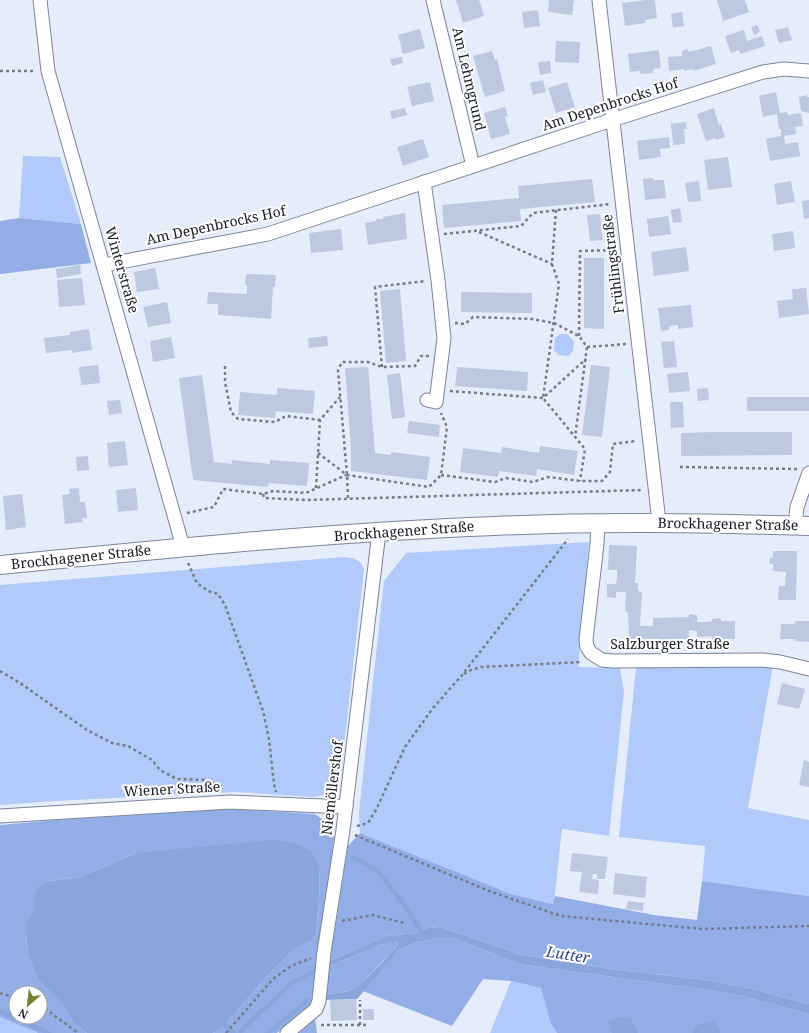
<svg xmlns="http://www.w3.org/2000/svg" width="809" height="1033" font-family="'Noto Serif',serif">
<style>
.green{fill:#b2cafa}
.forest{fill:#93aee6;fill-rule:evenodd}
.water{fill:#8aa4dc}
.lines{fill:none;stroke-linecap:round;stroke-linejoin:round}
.stream{stroke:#8aa4dc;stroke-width:4.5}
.building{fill:#bdc9e0}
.street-casing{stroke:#7a859a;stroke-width:15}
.secondary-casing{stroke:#7a859a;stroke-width:20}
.path{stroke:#777c87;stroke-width:2.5;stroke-dasharray:3 3;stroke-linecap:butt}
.street{stroke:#fff;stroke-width:13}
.secondary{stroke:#fff;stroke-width:18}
.labels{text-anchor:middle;stroke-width:4;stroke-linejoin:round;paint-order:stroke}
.street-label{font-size:14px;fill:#161a22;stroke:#fff}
.water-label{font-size:15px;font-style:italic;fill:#2b478a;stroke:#fff}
</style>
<rect width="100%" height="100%" fill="#e5ecfa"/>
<!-- green -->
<g class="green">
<path d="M23,156L60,157L81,224L19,218Z"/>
<path d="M560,334H567L574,341L573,351L568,356L559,355L554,350L555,338Z"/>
<path d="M589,542L578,667L620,668L624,692L609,836L562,829L554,904L511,894L360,833L359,812L384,581L406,553Z"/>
<path d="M344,557C354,558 360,559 364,569L341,773C334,790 332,795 313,797L235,792L55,801L0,805V585Z"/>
<path d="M773,665L748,808L809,820V896L702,881L705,846L619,837L636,668Z"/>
<path d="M511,981L541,988L550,1022L557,1033H490Z"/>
<path d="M0,1017L35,1032L38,1033H0Z"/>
</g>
<!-- forest -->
<g class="forest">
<path d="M19,218L81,224L91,263L0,274V221Z"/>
<path d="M231,809L315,814L327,823L334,837L313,1003L277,1033H213L225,1025L267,976L286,957L299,947L312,941L316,934L319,899L320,866L136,853L80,877L51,881L34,899V908L25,924L28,954L37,979L64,1006L73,1023L87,1033H38L0,1017V825L56,820ZM16,993H40V1017H16Z"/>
<path d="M360,833L511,894L553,904L555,896L654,915L697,920L702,881L809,896V1004L748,988L707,980L618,970L522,955L440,927L428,928L417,933L386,936L330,961L348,846Z"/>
<path d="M438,938L456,939L519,964L707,990L746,997L809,1014V1033H639L631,1018L612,1031V1033H557L550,1022L541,988L511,981L483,979L452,1026L363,991L399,950L414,943Z"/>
<path d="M397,940L398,945C385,957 364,985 348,991C341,993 334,993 326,994L329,966L383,944Z"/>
<path d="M315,1017L317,1033H295Z"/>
</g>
<!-- water -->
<g class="water">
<path d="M272,840L292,842L311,851L320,866L319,899L316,934L312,941L299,947L286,957L267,976L225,1025L213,1033H87L73,1023L64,1006L37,979L28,954L25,924L34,908V899L39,886L51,881L80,877L136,853Z"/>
<path d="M440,927L522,955L618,970L707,980L748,988L809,1004V1014L746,997L707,990L519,964L456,939L438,938L414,943L399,950L357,999L326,1000V994C334,993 341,993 348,991C364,985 385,958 398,945L397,941L383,944L329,966L330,961L386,936L417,933L428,928Z"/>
<path d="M619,1017L631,1018L639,1033H612L609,1022Z"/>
<path d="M707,1022H715L719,1029L720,1033H693V1029L698,1025Z"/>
</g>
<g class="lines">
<!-- stream -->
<g class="stream">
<path d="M353,857L378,871L404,905L424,936"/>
<path d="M0,1011L49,1033"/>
<path d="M225,1025L234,1033"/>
<path d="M240,1033L246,1026L293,982L317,970"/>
<path d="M268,1033L308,1000"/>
</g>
</g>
<!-- building -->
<g class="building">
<path d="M456,0H479L484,16L463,23Z"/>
<path d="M549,0H574L572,15L548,12Z"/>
<path d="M646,0H655L657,18L645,20V23L625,26L622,3Z"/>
<path d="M717,0H745L749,12L723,21Z"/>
<path d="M538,10L540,26L524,28L522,12Z"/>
<path d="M682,12L684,26L673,28L671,14Z"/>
<path d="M757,25L760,32L754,35L751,27Z"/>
<path d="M788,27L792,40L779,43L775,30Z"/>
<path d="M420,29L425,48L403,54L398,35Z"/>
<path d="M744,30L747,41L762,36L765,46L740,54L739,50L731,53L725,36Z"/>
<path d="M556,41L580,42L579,63L555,62Z"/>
<path d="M711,46L716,64L693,71V69L684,71V69L669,71L668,57L682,56V51L687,49L689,52Z"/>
<path d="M659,50L661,68L653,69V73L640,74V71L630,72L628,54Z"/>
<path d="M492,51L495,60L497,59L505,91L485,97L473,56Z"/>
<path d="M402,57L403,63L392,66L390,59Z"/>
<path d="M550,61L551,73L540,75L538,62Z"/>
<path d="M543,80L546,92L533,95L530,83Z"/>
<path d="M430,82L434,101L412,106L407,87Z"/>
<path d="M567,82L575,107L556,113L548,88Z"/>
<path d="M776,92L780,113L787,112L788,115L801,113L803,126L795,127L796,134L784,136L785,144L798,142L800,156L770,161L766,139L781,136V129H779L777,114L763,117L759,96Z"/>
<path d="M807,95V97H809V113L801,111L799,97Z"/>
<path d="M505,107L508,116L505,117L510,134L491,139L484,113Z"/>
<path d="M405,108L407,115L392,119L390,111Z"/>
<path d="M714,108L719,125L721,124L725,137L716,140L715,138L706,141L697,114Z"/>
<path d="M686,122L687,129H684L685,144L673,145L671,124Z"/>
<path d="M669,137L670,148L660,149L661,157L639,160L637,141Z"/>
<path d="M423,139L429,157L403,166L397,147Z"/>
<path d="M728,157L732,187L708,190L704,160Z"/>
<path d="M653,178V180H664L666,198L645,200L643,179Z"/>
<path d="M592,179L595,202L520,209L521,221L444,228L442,205L519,198L518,186Z"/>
<path d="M699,181L701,201L688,202L685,183Z"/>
<path d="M791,181L795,202L777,205L774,184Z"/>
<path d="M809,200V218L804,219L802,201Z"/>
<path d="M680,208L682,222L673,223L671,210Z"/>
<path d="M405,213L407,239L368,245L365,223L376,221V219H383V217Z"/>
<path d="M600,214L603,240L590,241L587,215Z"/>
<path d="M668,216L671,234L649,237L647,219Z"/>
<path d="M341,229L343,250L311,253L309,233Z"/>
<path d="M793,231L795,248L774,251L772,234Z"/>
<path d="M686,247L689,271L654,276L651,252Z"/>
<path d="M584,258H604V329L584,328Z"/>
<path d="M80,265L81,274L57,278L56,269Z"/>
<path d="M155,268L159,289L137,292L134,272Z"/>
<path d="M246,274L276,275L275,287H273L271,319L218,315V304H207L208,292L247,294V285H245Z"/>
<path d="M82,278L85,305L59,307L57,280Z"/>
<path d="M806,288L809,314L779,318L777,301L793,299L792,289Z"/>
<path d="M400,289L406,361L386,363L380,291Z"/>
<path d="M461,292L532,293V313L461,312Z"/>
<path d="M167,302L171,323L148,327L143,307Z"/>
<path d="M691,305L693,327L678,329V325L669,326V330L661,331L658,308Z"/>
<path d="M89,329L92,350L72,353V350L46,353L44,338L70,335V332Z"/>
<path d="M327,336L328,346L309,348L308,338Z"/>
<path d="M171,337L175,358L153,362L150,341Z"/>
<path d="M674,341L677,367L664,368L661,342Z"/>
<path d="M98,365L100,383L81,385L79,367Z"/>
<path d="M591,365L610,367L602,437L582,435Z"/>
<path d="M368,367L375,453L391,455V452L430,457L427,480L351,471V449L345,368Z"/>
<path d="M457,367L528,372L527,391L455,386Z"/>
<path d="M688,372L690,391L669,393L667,374Z"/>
<path d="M400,373L405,417L392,419L387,375Z"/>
<path d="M202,375L214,462L232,464V460L270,464V460L309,463L307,486L269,483L268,487L193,480L179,378Z"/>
<path d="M277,388L315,391L313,414L276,411L275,418L238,415L240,392L277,395Z"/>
<path d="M708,388L709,400L698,401L697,389Z"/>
<rect x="747" y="397" width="62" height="14"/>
<path d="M120,400L122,413L109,415L107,401Z"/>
<path d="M670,402H683L684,427L671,428Z"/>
<path d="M409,421L440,425L439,437L407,433Z"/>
<path d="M715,432H792V455L681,456V433Z"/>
<path d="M125,441L128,465L109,467L107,443Z"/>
<path d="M540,446L578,451L574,475L537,469L536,476L499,471L498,477L460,472L463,448L501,453L502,447L539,453Z"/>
<path d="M88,456L89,470L77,471L76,457Z"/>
<path d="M79,488L80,502H85L87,518H82L83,522L65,524L62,495L70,494L69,489Z"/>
<path d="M136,488L138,510L118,512L116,490Z"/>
<path d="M22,494L26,527L6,530L3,496Z"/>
<path d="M609,545L637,546L635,583H638V591L642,592L640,626H653V618L689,617V614L697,615V622H709L712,621V619L721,618V621H735V639H712V636L697,637V631L689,630V639L637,640V639H629L628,612L625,611L626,592H616V598L607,597V584H616L617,579V570H608Z"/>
<path d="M773,551H797L796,600H778L779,586H785L786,572L773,571V564H769L770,558H773Z"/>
<path d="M795,621H809V642L795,641V639H780L781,624H795Z"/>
<path d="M782,683L805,689L799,709L777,704Z"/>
<path d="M804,760L809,762V787L799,785Z"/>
<path d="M572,853L608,857L605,879H597V874H593L592,879L599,880L598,894L579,892L582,872L570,871Z"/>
<path d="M615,873L647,877L645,898L613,894Z"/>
<path d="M628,901L644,903L643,911L626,909Z"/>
<path d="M356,999L357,1020L331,1021L330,1000Z"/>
<rect x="363" y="1009" width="11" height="11"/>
</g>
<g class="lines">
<!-- street casing -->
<g class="street-casing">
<g id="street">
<path d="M40,0L48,71L183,547"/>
<path d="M433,0L473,166"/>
<path d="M599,0L658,513V523"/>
<path d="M424,182L438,280L444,338L436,402L427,400"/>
<path d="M104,265L268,234L612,120L763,72L784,69L809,71"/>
<path d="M598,524L597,544L586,640L587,647L591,653L602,660L613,661L763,660L780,662L809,669"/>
<path d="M795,525L797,507L809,473"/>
<path d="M0,816L230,802L346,807"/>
<path d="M287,1033L316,1009L319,1001L324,952L343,830L379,532"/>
</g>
</g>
<!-- secondary casing -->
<g class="secondary-casing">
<path id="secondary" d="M0,565C165,549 330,532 495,526C600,521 705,523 809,526"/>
</g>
<!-- path -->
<g class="path">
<path d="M0,71H35"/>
<path d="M556,210L552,264L559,284L543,398L585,449L580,481"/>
<path d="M479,232L552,264"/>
<path d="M444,234L521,226L533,213L610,204"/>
<path d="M455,323L465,324L473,317L532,319L554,323L579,336L587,347L575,437"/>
<path d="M579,336L580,251L614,250"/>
<path d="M587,347L627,344"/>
<path d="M225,366V382L231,412L238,419L275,422L286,416L320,420"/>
<path d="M382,367L375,287L426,281"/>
<path d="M450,391L543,398L586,359"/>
<path d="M318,453L347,475L429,487L441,475L447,427L441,413"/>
<path d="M680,467L797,469"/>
<path d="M441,475L495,482L506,478L533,482L548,477L580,481H602L610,472L613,444L636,441"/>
<path d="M316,488L320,420L340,397"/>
<path d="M263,494L264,498L306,500L643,490"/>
<path d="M348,498L347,475L338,370L342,362H368L382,367L415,366L421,356H429"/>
<path d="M187,513L214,507L223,489L263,494L273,491L306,493L346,475"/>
<path d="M188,563L197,583L208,591L218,594L225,605L263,711L269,739L274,784L276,792"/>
<path d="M0,671L20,683L87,730L112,743L128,746L152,760L160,770L177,779L206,780L221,786L223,789"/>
<path d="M464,674L471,670L481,667L582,662"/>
<path d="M357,826L368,823L376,810L405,747L433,708L462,675L568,539"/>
<path d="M355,835L489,891L561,916L703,929L809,926"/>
<path d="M342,921L373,915L404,923"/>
<path d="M0,993L16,998"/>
<path d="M40,1005L78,1033"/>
<path d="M321,1025H367"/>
<path d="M360,1025V1000"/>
<path d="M226,1033L273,979L291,966L311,958"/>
</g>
<!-- street -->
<use href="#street" class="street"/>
<!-- secondary -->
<use href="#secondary" class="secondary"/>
</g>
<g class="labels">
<!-- street labels -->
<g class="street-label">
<text transform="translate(469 79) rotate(77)" y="5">Am Lehmgrund</text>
<text transform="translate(610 104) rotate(-18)" y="5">Am Depenbrocks Hof</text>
<text transform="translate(216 225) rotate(-12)" y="5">Am Depenbrocks Hof</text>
<text transform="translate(613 264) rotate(-97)" y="5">Frühlingstraße</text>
<text transform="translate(122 270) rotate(74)" y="5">Winterstraße</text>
<text transform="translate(728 524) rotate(1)" y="5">Brockhagener Straße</text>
<text transform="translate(404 531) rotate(-4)" y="5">Brockhagener Straße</text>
<text transform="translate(81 557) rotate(-6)" y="5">Brockhagener Straße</text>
<text x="670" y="649">Salzburger Straße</text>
<text transform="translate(332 788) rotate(-83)" y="5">Niemöllershof</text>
<text transform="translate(172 789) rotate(-3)" y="5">Wiener Straße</text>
</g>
<!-- water labels -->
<g class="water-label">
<text transform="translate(568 955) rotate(9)" y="5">Lutter</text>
</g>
</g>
<!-- north arrow -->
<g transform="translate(28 1005) rotate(208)"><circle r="19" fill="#ffffff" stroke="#a2a3a7"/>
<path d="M0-3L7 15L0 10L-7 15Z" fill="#78812c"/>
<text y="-6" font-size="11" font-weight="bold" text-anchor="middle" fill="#161a22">N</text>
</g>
</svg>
